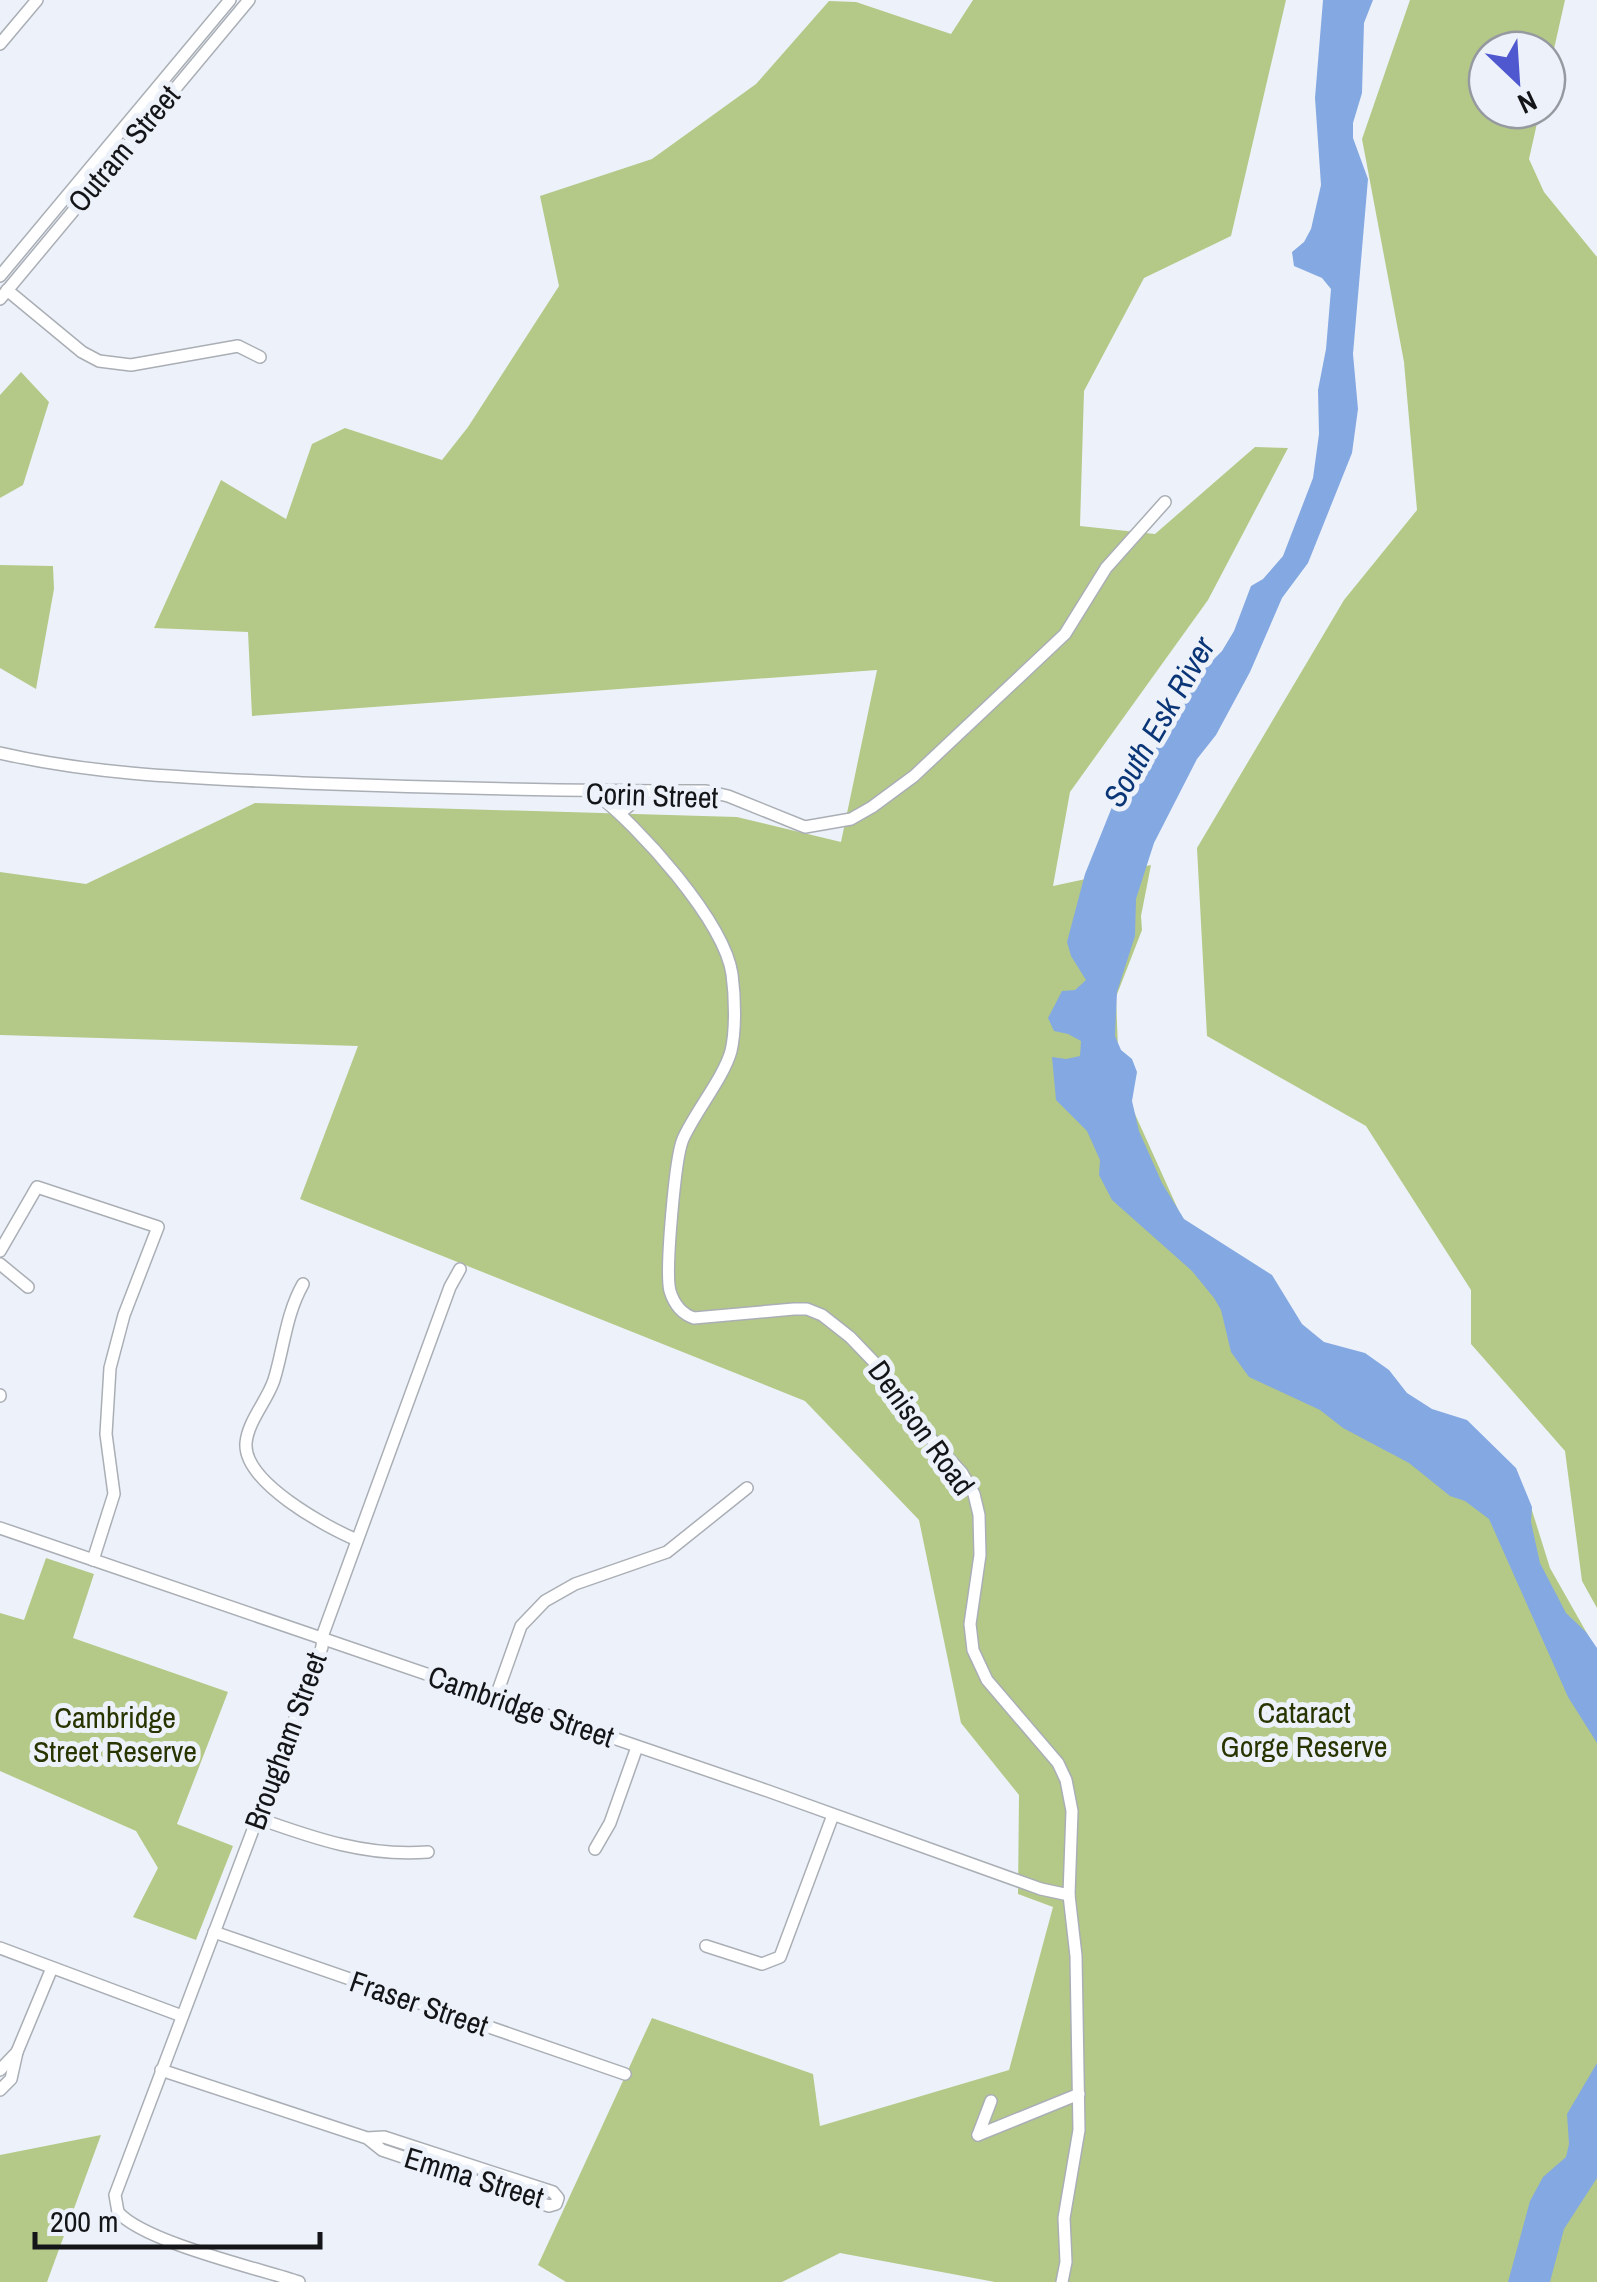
<svg xmlns="http://www.w3.org/2000/svg" width="1597" height="2282" font-family="'Archivo Narrow',sans-serif">
<style>
.green{fill:#b4c988}
.water{fill:#84a8e1}
.lines{fill:none;stroke-linecap:round;stroke-linejoin:round}
.street-casing{stroke:#aaaeb5;stroke-width:14}
.street{stroke:#fff;stroke-width:11}
.labels{text-anchor:middle;stroke-width:10;stroke-linejoin:round;paint-order:stroke}
.street-label{font-size:30px;fill:#141518;stroke:#edf2fa}
.park-label{font-size:30px;fill:#293501;stroke:#edf2fa}
.water-label{font-size:32px;font-style:italic;fill:#0a3678;stroke:#edf2fa}
</style>
<rect width="100%" height="100%" fill="#edf2fa"/>
<!-- green -->
<g class="green">
<path d="M973,0H1286L1231,236L1144,278L1084,391L1080,526L1155,534L1255,447L1288,448L1208,600L1070,792L1053,886L1151,865L1141,916L1142,930L1116,997L1118,1048L1130,1103L1218,1298L1530,1504L1550,1568L1597,1651V2282H995L840,2253L782,2282H566L538,2265L652,2018L813,2074L820,2126L1009,2070L1053,1907L1018,1894L1019,1795L961,1723L919,1520L805,1401L300,1199L358,1046L0,1035V872L86,884L255,803L737,817L841,842L877,670L252,716L248,632L154,628L221,480L286,519L312,444L345,428L442,460L468,427L559,286L540,196L652,159L756,84L829,1L856,2L951,34Z"/>
<path d="M1410,0H1565L1547,80V50H1487V110H1540L1529,159L1544,192L1597,257V1608L1582,1581L1565,1451L1471,1344V1290L1366,1126L1207,1036L1197,848L1344,600L1417,510L1404,362L1362,139Z"/>
<path d="M21,372L49,402L23,485L0,498V395Z"/>
<path d="M0,565L53,566L54,589L36,689L0,668Z"/>
<path d="M46,1558L94,1574L73,1638L228,1692L177,1824L233,1846L196,1940L133,1917L158,1868L136,1831L0,1771V1613L24,1620Z"/>
<path d="M101,2135L47,2282H0V2155Z"/>
</g>
<!-- water -->
<g class="water">
<path d="M1323,0H1373L1364,23L1362,93L1353,123V138L1368,179L1353,354L1358,409L1352,453L1308,563L1282,598L1250,672L1216,735L1197,759L1154,843L1136,899L1135,936L1117,992L1115,1036L1121,1050L1132,1059L1137,1072L1132,1101L1139,1131L1162,1183L1184,1219L1272,1275L1302,1324L1324,1342L1365,1353L1389,1370L1407,1393L1432,1409L1467,1420L1516,1468L1532,1507L1531,1522L1540,1563L1566,1613L1586,1632L1597,1648V1743L1568,1697L1489,1519L1465,1501L1450,1496L1409,1463L1343,1428L1320,1410L1249,1377L1231,1352L1221,1310L1214,1298L1192,1271L1112,1200L1099,1175L1100,1160L1087,1131L1056,1100L1052,1057L1066,1059L1080,1056L1081,1041L1068,1034L1054,1031L1048,1018L1062,991L1075,990L1086,980L1071,956L1067,942L1085,874L1112,807L1132,784L1156,748L1201,672L1222,651L1234,631L1251,586L1263,579L1283,556L1313,478L1319,434L1318,390L1326,349L1331,289L1322,278L1294,266L1292,252L1304,242L1311,229L1321,185L1315,98Z"/>
<path d="M1597,2063V2178L1564,2229L1550,2282H1508L1530,2201L1543,2177L1566,2157L1569,2144L1567,2114Z"/>
</g>
<g class="lines">
<!-- street casing -->
<g class="street-casing">
<g id="street">
<path d="M0,44L37,0"/>
<path d="M0,276L230,0"/>
<path d="M7,290L82,352L99,361L131,365L238,346L260,357"/>
<path d="M0,299L249,0"/>
<path d="M0,753C101,776 199,778 302,783C437,788 571,791 706,791L728,796L805,827L851,819L872,807L914,776L1065,634L1106,568L1165,502"/>
<path d="M595,793C638,825 724,921 732,974C735,996 736,1030 731,1051C724,1077 695,1112 683,1139C675,1157 665,1273 670,1291C674,1304 682,1314 694,1318L794,1309H807L822,1315L850,1337L874,1362L915,1421L962,1473L974,1494L979,1515L980,1555L970,1624L973,1650L987,1680L1058,1763L1066,1780L1072,1811L1069,1895L1076,1956L1079,2130L1064,2218L1066,2262L1062,2282"/>
<path d="M620,813L648,791"/>
<path d="M0,1251L37,1187L158,1227L124,1315L110,1368L106,1434L114,1494L93,1560"/>
<path d="M0,1264L28,1287"/>
<path d="M303,1284C286,1314 284,1347 274,1380C267,1401 248,1421 246,1443C243,1482 326,1527 357,1540"/>
<path d="M0,1395V1396"/>
<path d="M0,1528L768,1791L1041,1889L1069,1895"/>
<path d="M495,1699L521,1626L545,1601L575,1584L667,1552L747,1488"/>
<path d="M257,1818C313,1838 367,1857 428,1852"/>
<path d="M595,1849L610,1823L637,1747"/>
<path d="M214,1932L625,2074"/>
<path d="M706,1946L762,1964L780,1957L833,1815"/>
<path d="M0,1948L182,2016"/>
<path d="M0,2070L17,2052L52,1968"/>
<path d="M161,2070L367,2138L382,2150L549,2206L556,2204L558,2198L553,2192L384,2137L367,2138"/>
<path d="M0,2090L11,2079L17,2052"/>
<path d="M978,2135L1079,2094"/>
<path d="M978,2135L991,2101"/>
<path d="M299,2282C257,2268 144,2242 118,2212L115,2195L322,1647L323,1634L450,1287L460,1269"/>
</g>
</g>
<!-- street -->
<use href="#street" class="street"/>
</g>
<g class="labels">
<!-- street labels -->
<g class="street-label">
<text transform="translate(124 149) rotate(-50)" y="10">Outram Street</text>
<text transform="translate(652 796) rotate(2)" y="10">Corin Street</text>
<text transform="translate(921 1428) rotate(54)" y="10">Denison Road</text>
<text transform="translate(521 1707) rotate(19)" y="10">Cambridge Street</text>
<text transform="translate(286 1741) rotate(-70)" y="10">Brougham Street</text>
<text transform="translate(419 2004) rotate(19)" y="10">Fraser Street</text>
<text transform="translate(474 2178) rotate(17)" y="10">Emma Street</text>
</g>
<!-- park labels -->
<g class="park-label">
<text x="1304" y="1723">Cataract<tspan x="1304" dy="34">Gorge Reserve</tspan></text>
<text x="115" y="1728">Cambridge<tspan x="115" dy="34">Street Reserve</tspan></text>
</g>
<!-- water labels -->
<g class="water-label">
<text transform="translate(1159 722) rotate(-60)" y="11">South Esk River</text>
</g>
</g>
<!-- north arrow -->
<g transform="translate(1517 80) rotate(155)"><circle r="48" fill="#edf2fa" stroke="#969aa0" stroke-width="2.5"/>
<path d="M0-8L18 38L0 25L-18 38Z" fill="#4f58cf"/>
<text y="-15" font-size="28" font-weight="bold" text-anchor="middle" fill="#141518">N</text>
</g>
<!-- scale -->
<path d="M35 2232v15h285v-15" fill="none" stroke="#141518" stroke-width="5"/>
<text x="50" y="2232" font-size="30" fill="#141518" stroke="#edf2fa" stroke-width="8" paint-order="stroke">200 m</text>
</svg>
